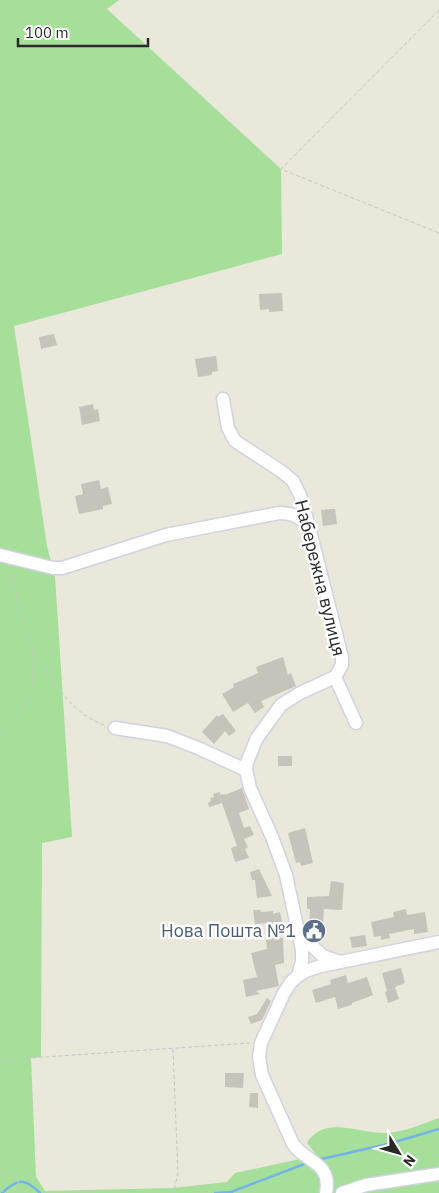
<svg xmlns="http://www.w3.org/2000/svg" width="439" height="1193" font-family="'IBM Plex Sans',sans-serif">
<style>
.green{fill:#a5df9a}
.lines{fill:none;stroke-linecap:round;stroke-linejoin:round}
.stream{stroke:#73b3e8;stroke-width:2.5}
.building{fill:#c6c3bb}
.minor-casing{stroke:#d1d1e1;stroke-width:15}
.path{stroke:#c7c7c7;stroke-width:1;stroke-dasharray:4 2.5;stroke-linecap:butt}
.minor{stroke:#fff;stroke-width:12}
.labels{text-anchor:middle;stroke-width:5;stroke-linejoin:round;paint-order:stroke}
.street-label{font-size:18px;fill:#292929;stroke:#fff}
.service-label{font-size:18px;fill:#4e5e75;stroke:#fff;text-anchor:end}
</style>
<rect width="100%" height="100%" fill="#eae7db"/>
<!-- green -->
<path class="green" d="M0,0H119L107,9L281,169L282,254L14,326L47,546L55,577L72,837L42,843L41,1057L31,1058L36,1177L45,1191L173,1188L227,1182L235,1173L300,1159L315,1153L307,1143C324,1114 360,1134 386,1133C405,1132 422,1124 439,1118V1193H0Z"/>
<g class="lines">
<!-- stream -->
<g class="stream">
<path d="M317,1160L388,1144L439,1129"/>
<path d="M2,1193C18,1178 25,1178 40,1193"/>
<path d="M215,1193L231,1192L307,1163"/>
</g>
</g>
<!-- building -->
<g class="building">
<path d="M282,293L283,311L269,312V309L260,310L259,294Z"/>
<path d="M54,334L57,345L41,349L39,337Z"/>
<path d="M216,356L218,371L212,372V375L198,377L195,359Z"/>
<path d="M93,404L94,410L98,409L100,421L82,425L79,407Z"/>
<path d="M99,480L101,489L108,487L112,504L103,506V509L79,514L75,496L83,494L81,484Z"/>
<path d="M331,509H335L337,524L323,526L321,510Z"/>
<path d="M283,657L288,675L291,673L296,686L261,701L264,707L255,713L248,703L233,712L222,694L234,687L233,684L258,673L256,667Z"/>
<path d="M223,714L236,731L229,736L225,731L214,744L202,732L217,715L218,717Z"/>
<rect x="278" y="756" width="14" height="10"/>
<path d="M242,788L249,809L239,813L244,828L250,826L254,835L244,839L248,847L245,849L249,858L235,862L231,848L237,846L222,803L209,807L208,803L211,801L210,798L214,797L213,794L220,792V795L225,794V795Z"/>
<path d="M305,828L313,863L301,866L300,862L296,863L288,833Z"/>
<path d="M259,869L272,896L257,898L255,880H252L250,872Z"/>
<path d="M331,881L344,883L342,910L324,909L322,937L313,936L309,932L310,909H307V897L329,896Z"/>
<path d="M406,909L407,915L425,912L428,932L414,934V929L389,934L390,938L381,940V936L374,937L371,922L394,917L393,912Z"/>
<path d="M253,910H260L261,912L273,911V914L280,912L282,922L255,924Z"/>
<path d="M365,935L367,946L352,948L350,937Z"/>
<path d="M273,938H283L284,963L275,965L279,986L256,991L260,994L246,997L243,980L257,977L251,953L267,949L266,940Z"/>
<path d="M401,968L405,983L395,987L399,999L388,1003L385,992L387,991L382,973Z"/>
<path d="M346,975L348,983L367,977L373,995L352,1003V1005L338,1009L335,997L316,1003L312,990L331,984L330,980Z"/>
<path d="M267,998L271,1001L262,1020L251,1024L248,1017L257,1014Z"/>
<path d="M225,1073H244L243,1088L225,1087Z"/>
<path d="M250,1093H258V1108L249,1107Z"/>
</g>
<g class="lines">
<!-- minor casing -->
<g class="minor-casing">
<g id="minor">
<path d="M223,399L228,428L235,441L281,471L293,481L300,495L309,527L342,657V665L335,677L300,693L281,705L257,738L247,762L246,770L250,788L272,837L286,875L302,950V961L298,976"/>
<path d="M0,555L53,568H62L166,535L279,513C293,513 300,517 309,527"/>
<path d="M335,677L356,723"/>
<path d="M115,728L167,736L198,748L246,770"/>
<path d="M299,934L323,956L340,962"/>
<path d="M326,1193C332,1162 306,1163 293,1144L262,1075L259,1057L261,1043L284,993L291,982L298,976L306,971L321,966L439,942"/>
<path d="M342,1193L366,1185L439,1174"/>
</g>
</g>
<!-- path -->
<g class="path">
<path d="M439,10L281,169L439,233"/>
<path d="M32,648C52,677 69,714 105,725"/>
<path d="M0,734C62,689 22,633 12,575L9,568"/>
<path d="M173,1049L178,1174L173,1193"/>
<path d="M0,1060L250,1043"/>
<path d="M0,1173L10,1175L18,1180V1193"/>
<path d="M0,1189L4,1193"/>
</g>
<!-- minor -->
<use href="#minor" class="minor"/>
</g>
<!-- icons -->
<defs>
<g id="civic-disc" transform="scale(1.25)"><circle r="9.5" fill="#5c6f8a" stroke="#fff"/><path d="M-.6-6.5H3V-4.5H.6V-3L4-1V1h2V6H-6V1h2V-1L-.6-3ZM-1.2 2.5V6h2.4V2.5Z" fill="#fff"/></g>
</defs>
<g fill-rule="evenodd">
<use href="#civic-disc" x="314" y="931"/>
</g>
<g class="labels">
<!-- street labels -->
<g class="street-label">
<text transform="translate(320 578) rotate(76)" y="6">Набережна вулиця</text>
</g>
<!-- service labels -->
<g class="service-label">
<text x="296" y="937">Нова Пошта №1</text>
</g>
</g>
<!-- north arrow -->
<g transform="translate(399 1153) rotate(127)" stroke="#ffffff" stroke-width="4" paint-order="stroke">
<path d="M0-4L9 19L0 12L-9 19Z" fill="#292929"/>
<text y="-8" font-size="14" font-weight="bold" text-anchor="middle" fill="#292929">N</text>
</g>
<!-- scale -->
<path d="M18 38v8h130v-8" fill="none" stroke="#292929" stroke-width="2.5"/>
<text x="25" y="38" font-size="15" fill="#292929" stroke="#ffffff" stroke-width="4" paint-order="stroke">100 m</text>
</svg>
